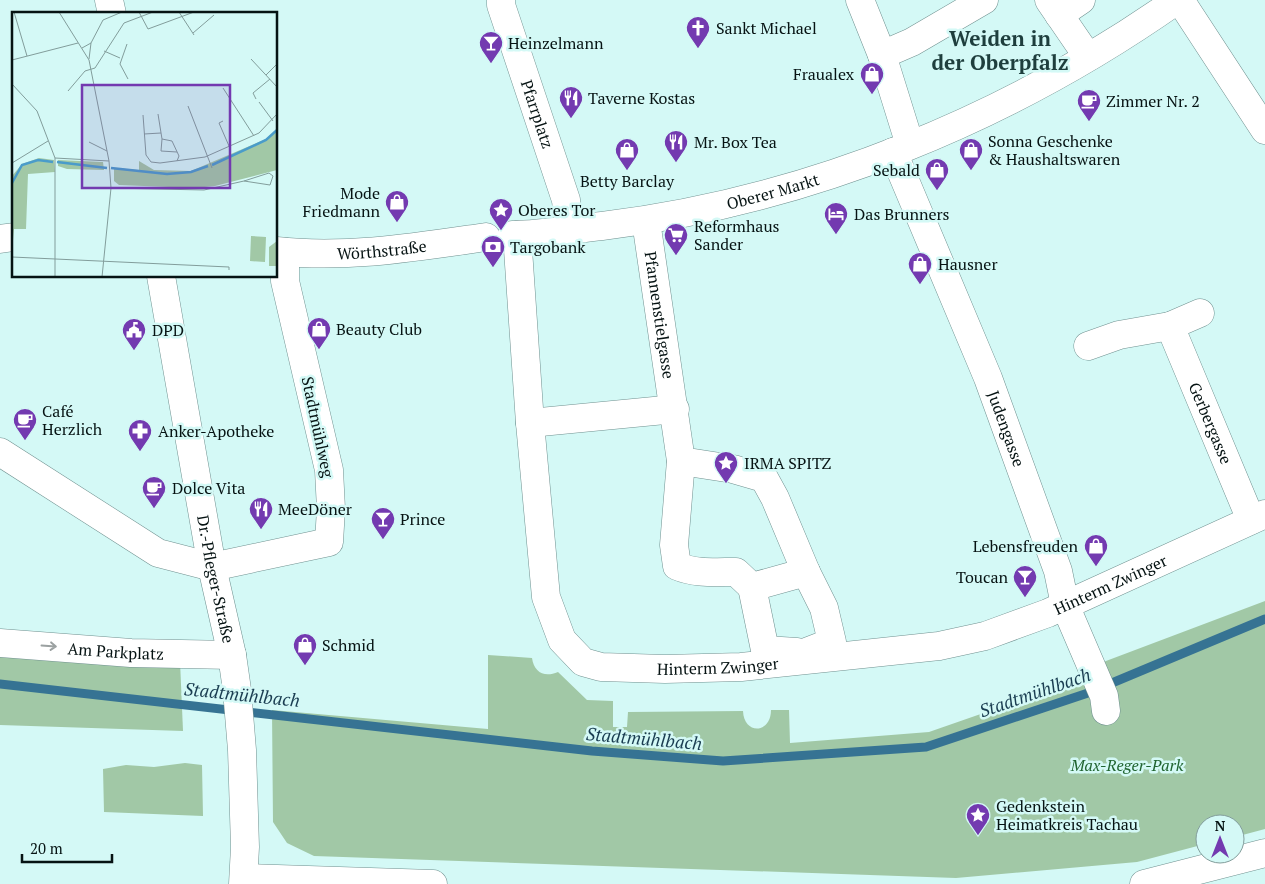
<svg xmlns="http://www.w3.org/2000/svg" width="1265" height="884" font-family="'PT Serif',serif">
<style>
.green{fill:#a1c8a6}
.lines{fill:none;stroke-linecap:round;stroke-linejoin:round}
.stream{stroke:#367393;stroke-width:9}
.minor-casing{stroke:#709190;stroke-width:29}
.minor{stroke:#fff;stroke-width:28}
.oneway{stroke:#9ba1a1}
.labels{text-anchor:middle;stroke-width:5;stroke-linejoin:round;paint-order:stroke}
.poi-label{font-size:16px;fill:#061313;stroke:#d4f9f6;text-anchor:start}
.street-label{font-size:16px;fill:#061313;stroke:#d4f9f6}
.park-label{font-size:16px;font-style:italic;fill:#216531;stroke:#d4f9f6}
.water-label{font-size:18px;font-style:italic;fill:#1a3d51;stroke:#d4f9f6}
.district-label{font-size:21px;font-weight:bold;fill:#1e3e3d;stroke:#d4f9f6}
.inset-river{fill:none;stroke:#4a9cca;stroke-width:2.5}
.inset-road{fill:none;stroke:#829d9b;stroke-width:1}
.view{fill:#733ab0;fill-opacity:0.15;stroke:#733ab0;stroke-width:2.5}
.inset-edge{fill:none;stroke:#061313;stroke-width:2.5}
</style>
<rect width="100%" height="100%" fill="#d4f9f6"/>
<!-- green -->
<g class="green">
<path d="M1265,601V829L1235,837V824H1205V844L1137,862L956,878L314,856L287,843L273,822L272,710L488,729V655L532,658C534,672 544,678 558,672L587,700L613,701V727H627L628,712L743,711C744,735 771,734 771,710H789L790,743L929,732L1084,678L1098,664Z"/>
<path d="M0,653L180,661L183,731L0,725Z"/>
<path d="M185,763L202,765L203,816L104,812L103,769L126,765L154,767Z"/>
</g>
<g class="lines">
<!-- stream -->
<path class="stream" d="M0,684L592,751L723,761L926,747L1088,693L1265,619"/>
<!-- minor casing -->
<g class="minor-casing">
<g id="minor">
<path d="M109,0L112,14"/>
<path id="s1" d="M501,0V5L566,200L569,230"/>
<path d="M860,0L882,55L910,145"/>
<path d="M1049,0L1088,57"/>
<path d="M1180,0L1265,130"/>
<path d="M1059,15L1081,0"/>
<path d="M882,55L912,42L984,0"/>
<path id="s2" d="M893,152L988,378L1058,571L1065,605L1104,696L1106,711"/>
<path id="s3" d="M646,221L681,461L733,469L764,478L775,498L806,572L824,608L832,642L801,654"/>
<path id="s4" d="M512,235C542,235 573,229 602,226C808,201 1008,119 1177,0"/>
<path id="s5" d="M517,235L530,423L546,597L562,640L583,662L601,667L665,669L741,667L939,646L985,636L1048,613L1265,514"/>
<path d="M0,239L14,237"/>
<path id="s6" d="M276,251C346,259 417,247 486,237"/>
<path id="s7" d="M161,276L212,567L232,655L237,690L242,750L245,847L243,884"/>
<path id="s8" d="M1200,313L1170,326L1251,520"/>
<path d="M1088,346L1119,335L1170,326"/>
<path d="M530,423L675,409"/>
<path d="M0,452L158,553L212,567L329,542L331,509L329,470L285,281V252"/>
<path d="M681,461L674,545L677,566C696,574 715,572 736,572L752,587L806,572"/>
<path d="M752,587L765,650L797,652"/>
<path id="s9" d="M0,643L131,653L232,655"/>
<path d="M244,878L433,884"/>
<path d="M1144,884L1265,853"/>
</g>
</g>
<!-- minor -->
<use href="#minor" class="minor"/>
</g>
<!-- one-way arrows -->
<defs><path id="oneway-shaft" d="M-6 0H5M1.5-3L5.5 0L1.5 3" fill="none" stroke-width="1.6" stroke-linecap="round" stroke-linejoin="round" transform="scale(1.25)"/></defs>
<use class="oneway" href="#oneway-shaft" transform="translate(49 646) rotate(4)"/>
<!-- icons -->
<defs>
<g id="church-pin" transform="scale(1.25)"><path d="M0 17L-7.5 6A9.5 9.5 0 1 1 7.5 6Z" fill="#733ab0" stroke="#d4f9f6"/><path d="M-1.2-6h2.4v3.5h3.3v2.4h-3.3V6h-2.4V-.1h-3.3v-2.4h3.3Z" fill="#fff"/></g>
<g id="bar-pin" transform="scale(1.25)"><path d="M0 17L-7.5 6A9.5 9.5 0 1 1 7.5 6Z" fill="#733ab0" stroke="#d4f9f6"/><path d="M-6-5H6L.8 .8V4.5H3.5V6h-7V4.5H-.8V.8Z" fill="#fff"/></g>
<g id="shop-pin" transform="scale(1.25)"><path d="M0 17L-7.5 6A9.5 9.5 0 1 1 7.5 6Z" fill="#733ab0" stroke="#d4f9f6"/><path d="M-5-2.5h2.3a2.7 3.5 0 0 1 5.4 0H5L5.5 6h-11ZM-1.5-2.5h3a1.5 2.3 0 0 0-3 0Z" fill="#fff"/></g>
<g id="restaurant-pin" transform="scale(1.25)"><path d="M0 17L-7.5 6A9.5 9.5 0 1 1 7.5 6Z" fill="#733ab0" stroke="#d4f9f6"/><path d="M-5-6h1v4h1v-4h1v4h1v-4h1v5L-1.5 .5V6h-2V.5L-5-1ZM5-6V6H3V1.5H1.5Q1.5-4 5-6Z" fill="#fff"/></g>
<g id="cafe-pin" transform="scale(1.25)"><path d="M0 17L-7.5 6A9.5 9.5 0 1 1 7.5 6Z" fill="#733ab0" stroke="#d4f9f6"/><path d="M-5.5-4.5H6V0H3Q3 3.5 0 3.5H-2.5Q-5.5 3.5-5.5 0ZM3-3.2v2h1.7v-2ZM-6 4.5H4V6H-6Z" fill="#fff"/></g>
<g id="sight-pin" transform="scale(1.25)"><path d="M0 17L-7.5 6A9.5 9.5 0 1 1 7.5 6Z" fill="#733ab0" stroke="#d4f9f6"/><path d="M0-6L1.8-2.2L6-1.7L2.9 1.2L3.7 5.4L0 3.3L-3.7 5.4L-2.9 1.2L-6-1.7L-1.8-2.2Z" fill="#fff"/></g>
<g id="hotel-pin" transform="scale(1.25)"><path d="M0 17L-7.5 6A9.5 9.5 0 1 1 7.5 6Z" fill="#733ab0" stroke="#d4f9f6"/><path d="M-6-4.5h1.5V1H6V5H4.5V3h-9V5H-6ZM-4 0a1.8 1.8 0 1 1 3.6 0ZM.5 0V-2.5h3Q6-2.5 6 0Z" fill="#fff"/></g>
<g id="supermarket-pin" transform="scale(1.25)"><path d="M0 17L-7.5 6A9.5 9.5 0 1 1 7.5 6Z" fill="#733ab0" stroke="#d4f9f6"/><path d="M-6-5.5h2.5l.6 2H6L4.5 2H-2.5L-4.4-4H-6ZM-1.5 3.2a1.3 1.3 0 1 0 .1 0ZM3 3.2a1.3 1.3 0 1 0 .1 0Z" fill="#fff"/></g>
<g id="bank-pin" transform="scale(1.25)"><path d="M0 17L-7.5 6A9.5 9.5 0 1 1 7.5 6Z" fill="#733ab0" stroke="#d4f9f6"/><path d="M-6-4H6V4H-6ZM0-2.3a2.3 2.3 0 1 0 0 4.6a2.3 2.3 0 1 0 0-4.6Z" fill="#fff"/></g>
<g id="civic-pin" transform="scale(1.25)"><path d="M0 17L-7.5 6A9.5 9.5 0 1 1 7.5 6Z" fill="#733ab0" stroke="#d4f9f6"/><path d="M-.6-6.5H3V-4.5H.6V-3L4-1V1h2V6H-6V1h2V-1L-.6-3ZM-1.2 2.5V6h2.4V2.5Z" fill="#fff"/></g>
<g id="pharmacy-pin" transform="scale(1.25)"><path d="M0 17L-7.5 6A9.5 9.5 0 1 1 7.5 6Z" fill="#733ab0" stroke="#d4f9f6"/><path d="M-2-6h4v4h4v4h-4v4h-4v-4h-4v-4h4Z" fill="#fff"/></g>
</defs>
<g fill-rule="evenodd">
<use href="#church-pin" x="698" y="28"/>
<use href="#bar-pin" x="491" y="43"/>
<use href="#shop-pin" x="872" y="74"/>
<use href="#restaurant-pin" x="571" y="98"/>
<use href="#cafe-pin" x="1089" y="101"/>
<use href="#restaurant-pin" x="676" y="142"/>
<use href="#shop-pin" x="627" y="150"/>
<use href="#shop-pin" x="971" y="150"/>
<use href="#shop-pin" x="937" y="170"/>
<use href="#shop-pin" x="397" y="202"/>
<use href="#sight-pin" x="501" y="210"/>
<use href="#hotel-pin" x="836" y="214"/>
<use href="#supermarket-pin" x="676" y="235"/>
<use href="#bank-pin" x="493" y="247"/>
<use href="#shop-pin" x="920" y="264"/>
<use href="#shop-pin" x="319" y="329"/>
<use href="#civic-pin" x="134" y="330"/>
<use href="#cafe-pin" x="25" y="420"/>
<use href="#pharmacy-pin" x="140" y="431"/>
<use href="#sight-pin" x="726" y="463"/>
<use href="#cafe-pin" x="154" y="488"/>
<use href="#restaurant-pin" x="261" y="509"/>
<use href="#bar-pin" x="383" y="519"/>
<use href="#shop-pin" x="1096" y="546"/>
<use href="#bar-pin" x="1025" y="577"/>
<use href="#shop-pin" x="305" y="645"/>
<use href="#sight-pin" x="978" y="815"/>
</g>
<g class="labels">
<!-- poi labels -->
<g class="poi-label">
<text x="716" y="34">Sankt Michael</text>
<text x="508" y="49">Heinzelmann</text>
<text x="854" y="80" text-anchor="end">Fraualex</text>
<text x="588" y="104">Taverne Kostas</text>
<text x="1106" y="107">Zimmer Nr. 2</text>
<text x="988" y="147">Sonna Geschenke<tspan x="988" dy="18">&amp; Haushaltswaren</tspan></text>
<text x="694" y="148">Mr. Box Tea</text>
<text x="920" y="176" text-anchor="end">Sebald</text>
<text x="627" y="187" text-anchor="middle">Betty Barclay</text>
<text x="380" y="199" text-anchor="end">Mode<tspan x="380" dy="18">Friedmann</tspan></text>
<text x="518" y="216">Oberes Tor</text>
<text x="854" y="220">Das Brunners</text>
<text x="694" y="232">Reformhaus<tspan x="694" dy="18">Sander</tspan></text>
<text x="510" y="253">Targobank</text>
<text x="938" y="270">Hausner</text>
<text x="336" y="335">Beauty Club</text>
<text x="152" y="336">DPD</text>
<text x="42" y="417">Café<tspan x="42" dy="18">Herzlich</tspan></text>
<text x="158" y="437">Anker-Apotheke</text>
<text x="744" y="469">IRMA SPITZ</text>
<text x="172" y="494">Dolce Vita</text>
<text x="278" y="515">MeeDöner</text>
<text x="400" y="525">Prince</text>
<text x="1078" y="552" text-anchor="end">Lebensfreuden</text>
<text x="1008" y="583" text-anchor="end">Toucan</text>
<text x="322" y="651">Schmid</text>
<text x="996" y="812">Gedenkstein<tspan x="996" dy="18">Heimatkreis Tachau</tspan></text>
</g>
<!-- street labels -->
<g class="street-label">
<text dy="6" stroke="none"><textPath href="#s1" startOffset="120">Pfarrplatz</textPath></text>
<text dy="6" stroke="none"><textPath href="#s4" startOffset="265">Oberer Markt</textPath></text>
<text dy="6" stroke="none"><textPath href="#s6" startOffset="106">Wörthstraße</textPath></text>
<text dy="6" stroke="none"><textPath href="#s3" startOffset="95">Pfannenstielgasse</textPath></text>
<text dy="6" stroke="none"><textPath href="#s8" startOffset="138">Gerbergasse</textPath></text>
<text transform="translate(318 427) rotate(78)" y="6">Stadtmühlweg</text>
<text dy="6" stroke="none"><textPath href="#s2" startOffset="299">Judengasse</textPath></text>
<text dy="6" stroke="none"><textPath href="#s7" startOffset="308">Dr.-Pfleger-Straße</textPath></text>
<text dy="6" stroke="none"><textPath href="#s5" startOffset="980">Hinterm Zwinger</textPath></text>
<text dy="6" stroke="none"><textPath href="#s9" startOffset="116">Am Parkplatz</textPath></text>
<text dy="6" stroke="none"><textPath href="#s5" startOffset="575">Hinterm Zwinger</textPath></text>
</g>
<!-- park labels -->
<g class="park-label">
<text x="1127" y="771">Max-Reger-Park</text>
</g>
<!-- water labels -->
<g class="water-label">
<text transform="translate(1035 693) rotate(-19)" y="6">Stadtmühlbach</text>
<text transform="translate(242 695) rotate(6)" y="6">Stadtmühlbach</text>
<text transform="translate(644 739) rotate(5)" y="6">Stadtmühlbach</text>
</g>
<!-- district labels -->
<g class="district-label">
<text x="1000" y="46">Weiden in<tspan x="1000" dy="24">der Oberpfalz</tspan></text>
</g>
</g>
<!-- overview -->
<g transform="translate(12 12)">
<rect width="265" height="265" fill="#d4f9f6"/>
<path d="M265,117V158L203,174L182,176L107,173L102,169V156L127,158V149L142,158L179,159L254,127ZM27,146L42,148L43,160L16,162L14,217H2L0,240V164L10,152ZM46,148L91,150L92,158L55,157L46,154ZM239,224L254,225L253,250L238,249ZM265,229V254H257V235Z" fill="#a1c8a6"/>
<path class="inset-river" d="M45,150L95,156M200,153L254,128L265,118M99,156L155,162L179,160L196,154M0,171L10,153L26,148L41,150"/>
<path class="inset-road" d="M2,0L15,44M47,0L77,48L97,149L99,176L90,265M127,0L136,17L182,0M167,0L182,23M181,21L202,3M115,32L108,52L116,67M70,36L79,31L91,8L110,0M92,39L108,46M77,47L79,31M239,47L265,75M0,48L66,31M254,63L265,52M0,72L25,99L43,146V265M211,76L242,124M56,79L73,59L83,56L112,11L141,0M244,87L241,81L258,67M247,90L261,109M176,94L200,156M146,102L150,127L160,129L167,144L165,149M131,103L134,143L139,150L148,151L193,145L247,121L265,102M211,109L207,111L217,134M132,122L149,121M150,127L149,139L165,140M77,130L95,139M43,146L97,149M0,151L36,129M99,176L192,178L232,169L258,173L261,164L257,161L232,169M0,245L217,255V258"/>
<path class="view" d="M70,73H218V176H70Z"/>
<rect width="265" height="265" class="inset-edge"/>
</g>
<!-- north arrow -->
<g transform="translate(1220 839)"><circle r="24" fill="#d4f9f6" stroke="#829d9b"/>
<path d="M0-4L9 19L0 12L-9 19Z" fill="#733ab0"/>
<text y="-8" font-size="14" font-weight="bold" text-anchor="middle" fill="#061313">N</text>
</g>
<!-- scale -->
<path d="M22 854v8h90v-8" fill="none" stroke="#061313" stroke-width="2.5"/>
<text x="30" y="854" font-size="15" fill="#061313" stroke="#d4f9f6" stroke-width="4" paint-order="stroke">20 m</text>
</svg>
